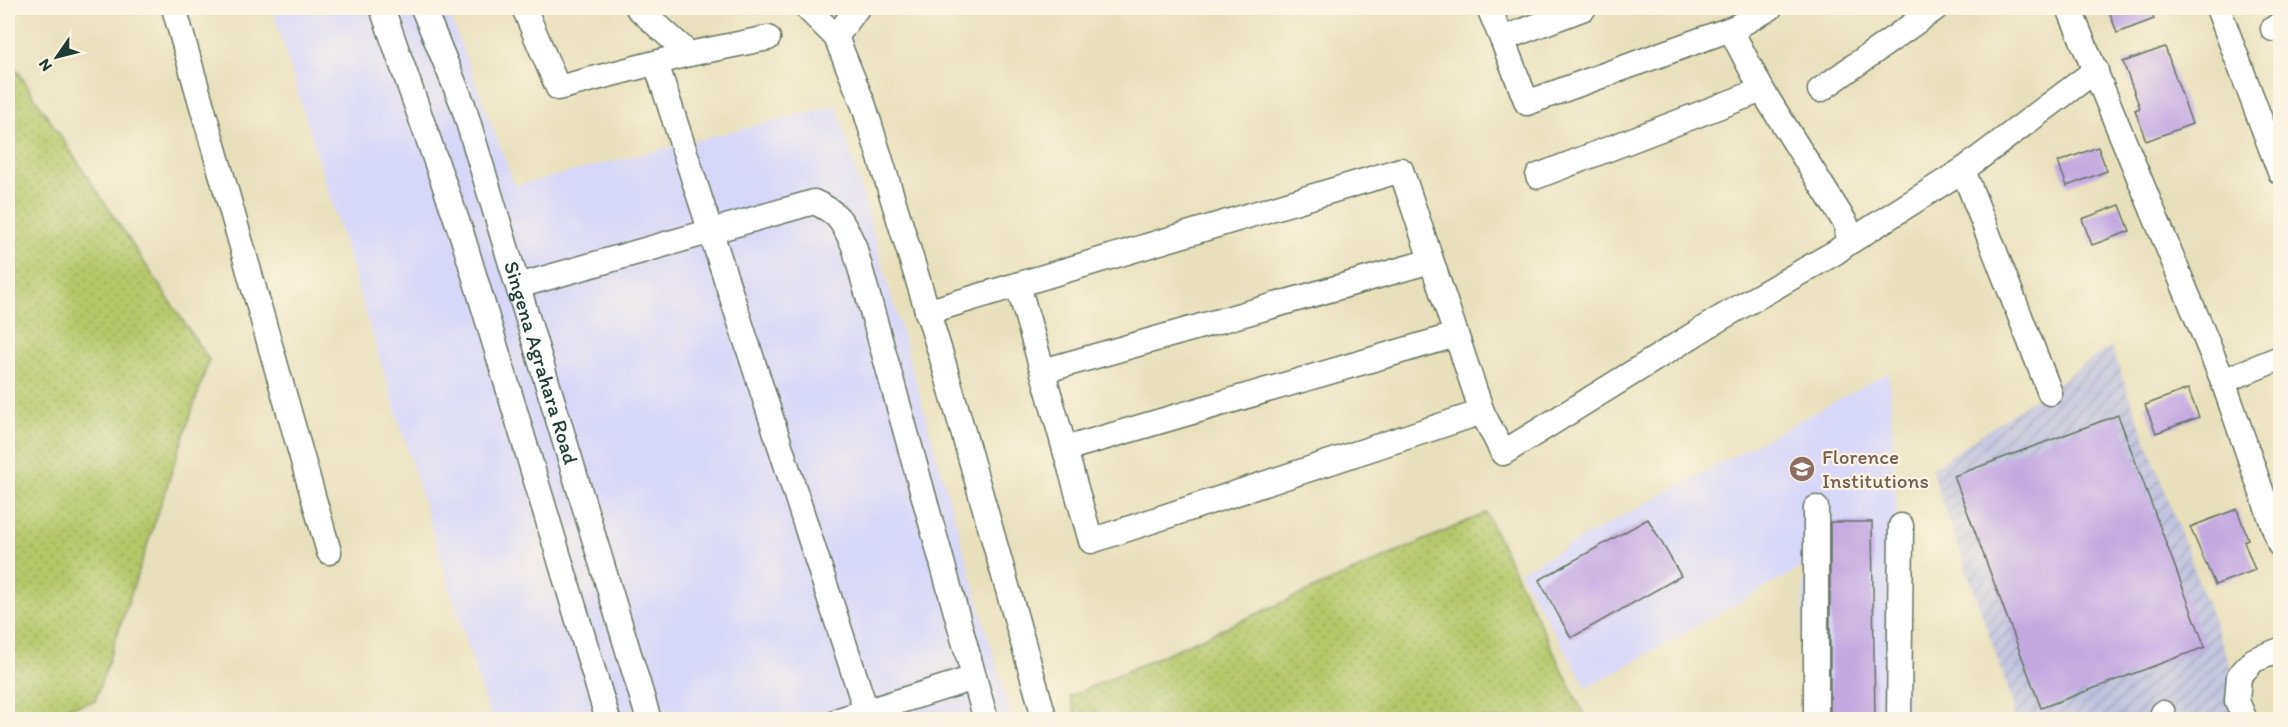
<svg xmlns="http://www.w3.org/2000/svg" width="2288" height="727" font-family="Itim,sans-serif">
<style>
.built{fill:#d7d7f8}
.industrial{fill:url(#industrial-furrows)}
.grass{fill:url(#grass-dots);stroke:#6a8250;stroke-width:1.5}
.building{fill:#c2a9e2}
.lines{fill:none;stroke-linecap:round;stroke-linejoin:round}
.minor-casing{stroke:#657663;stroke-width:27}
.minor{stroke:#fff;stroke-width:24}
.labels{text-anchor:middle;stroke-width:4.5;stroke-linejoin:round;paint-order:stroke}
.street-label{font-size:21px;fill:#1f3d34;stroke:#fcf5e5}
.education-label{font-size:21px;fill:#785e54;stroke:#fcf5e5;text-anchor:start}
</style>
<defs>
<pattern id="industrial-furrows" width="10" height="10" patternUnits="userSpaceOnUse" patternTransform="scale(1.5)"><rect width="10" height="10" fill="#bfc2dd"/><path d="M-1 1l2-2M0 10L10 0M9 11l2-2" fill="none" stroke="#9b9fb4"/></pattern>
<pattern id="grass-dots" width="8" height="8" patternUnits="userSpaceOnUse" patternTransform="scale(1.5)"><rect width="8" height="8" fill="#b5c86b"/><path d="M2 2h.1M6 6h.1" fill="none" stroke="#93a459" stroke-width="1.8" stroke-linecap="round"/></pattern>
</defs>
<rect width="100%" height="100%" fill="#fcf5e5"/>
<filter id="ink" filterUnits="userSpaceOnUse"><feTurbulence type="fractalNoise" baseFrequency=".0167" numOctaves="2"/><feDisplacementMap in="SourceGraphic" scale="12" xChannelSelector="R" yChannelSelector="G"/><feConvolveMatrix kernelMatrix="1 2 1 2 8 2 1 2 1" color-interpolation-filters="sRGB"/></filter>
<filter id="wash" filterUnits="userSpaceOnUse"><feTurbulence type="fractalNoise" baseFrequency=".008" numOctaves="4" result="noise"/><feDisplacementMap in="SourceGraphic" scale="24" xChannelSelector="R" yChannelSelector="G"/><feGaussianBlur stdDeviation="1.35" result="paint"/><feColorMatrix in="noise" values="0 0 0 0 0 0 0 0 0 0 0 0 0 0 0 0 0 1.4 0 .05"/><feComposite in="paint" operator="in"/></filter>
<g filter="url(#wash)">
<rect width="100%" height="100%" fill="#e8e0bb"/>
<!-- built -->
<g class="built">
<path d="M272,8H447L515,186L837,105L1012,719H490Z"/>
<path d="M1889,372L1909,719H1802L1804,566L1587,688L1519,572Z"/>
</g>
<!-- industrial -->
<path class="industrial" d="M2111,346L2236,681L2253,719H2014L2012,700L1931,469Z"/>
<!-- grass -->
<g class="grass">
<path d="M8,57L209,360L95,701L22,719H8Z"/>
<path d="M1486,513L1586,719H1077L1070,696Z"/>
</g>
<g id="blocks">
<!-- building -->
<g class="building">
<path d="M2108,8H2150L2154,19L2117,33Z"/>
<path d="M2165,47L2192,124L2146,141L2135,110L2140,108L2123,62Z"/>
<path d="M2098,147L2107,171L2067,186L2058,162Z"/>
<path d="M2120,205L2130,231L2092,245L2082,219Z"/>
<path d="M2188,389L2199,417L2156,433L2145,405Z"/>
<path d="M2118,415L2205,647L2041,708L1954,476Z"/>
<path d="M2237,509L2248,539L2244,541L2255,570L2215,585L2190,527Z"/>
<path d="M1648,519L1681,576L1571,638L1539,580Z"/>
<path d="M1830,522H1872L1875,720H1830Z"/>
</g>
</g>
</g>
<g filter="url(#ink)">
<use href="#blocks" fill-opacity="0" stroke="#657663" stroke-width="1.5"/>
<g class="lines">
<!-- minor casing -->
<g class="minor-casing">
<g id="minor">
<path d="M174,8L329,552"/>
<path d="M382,8L462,235L608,720"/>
<path id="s1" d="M423,8L463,105L649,720"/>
<path d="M524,8L558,88L689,54"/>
<path d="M638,8L689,54L768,38"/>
<path d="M807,8L836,37L864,106L942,358L1045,720"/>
<path d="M1489,8L1502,39L1584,8"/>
<path d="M2069,8L2223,381L2280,545"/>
<path d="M2218,8L2280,172"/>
<path d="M2273,29L2280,24"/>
<path d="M836,37L857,8"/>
<path d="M1502,39L1527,103L1736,27"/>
<path d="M656,63L869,720"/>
<path d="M1820,90L1936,8"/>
<path d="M1963,170L2050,393"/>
<path d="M1538,176L1762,90"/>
<path d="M1848,243L1963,170L2096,70"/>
<path d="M518,286L814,202C838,212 843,222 854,246L986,720"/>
<path d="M927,312L963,301L1401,170L1482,412L1091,541L1018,285"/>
<path d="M1043,371L1431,261"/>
<path d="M2223,381L2280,358"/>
<path d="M1482,412L1503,453L1719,319L1836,252L1848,243L1846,224L1762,90L1735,38L1736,27L1770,8"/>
<path d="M1065,449L1456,335"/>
<path d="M2163,713L2164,720"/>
<path d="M839,720L974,678"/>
<path d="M1816,720V508"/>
<path d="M1899,720L1901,526"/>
<path d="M2245,720L2237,701L2239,676L2254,660L2280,650"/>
</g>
</g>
<!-- minor -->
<use href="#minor" class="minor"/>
</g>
</g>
<!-- icons -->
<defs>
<g id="university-disc" transform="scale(1.35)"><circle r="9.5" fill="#8d6e63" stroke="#fcf5e5"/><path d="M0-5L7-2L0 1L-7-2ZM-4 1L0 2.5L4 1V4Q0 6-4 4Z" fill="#fff"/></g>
</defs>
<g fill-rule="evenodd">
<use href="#university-disc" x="1802" y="469"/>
</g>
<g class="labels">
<!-- street labels -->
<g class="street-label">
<text dy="7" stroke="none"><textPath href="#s1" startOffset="374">Singena Agrahara Road</textPath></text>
</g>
<!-- education labels -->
<g class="education-label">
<text x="1822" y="464">Florence<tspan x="1822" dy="24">Institutions</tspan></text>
</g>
</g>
<!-- margin -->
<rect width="2288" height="727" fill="none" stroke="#fcf5e5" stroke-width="30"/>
<!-- north arrow -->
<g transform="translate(57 57) rotate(235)" stroke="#fcf5e5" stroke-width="4.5" paint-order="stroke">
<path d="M0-4.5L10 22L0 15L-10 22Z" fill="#1f3d34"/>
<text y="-9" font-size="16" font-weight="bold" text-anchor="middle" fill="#1f3d34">N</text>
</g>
</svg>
